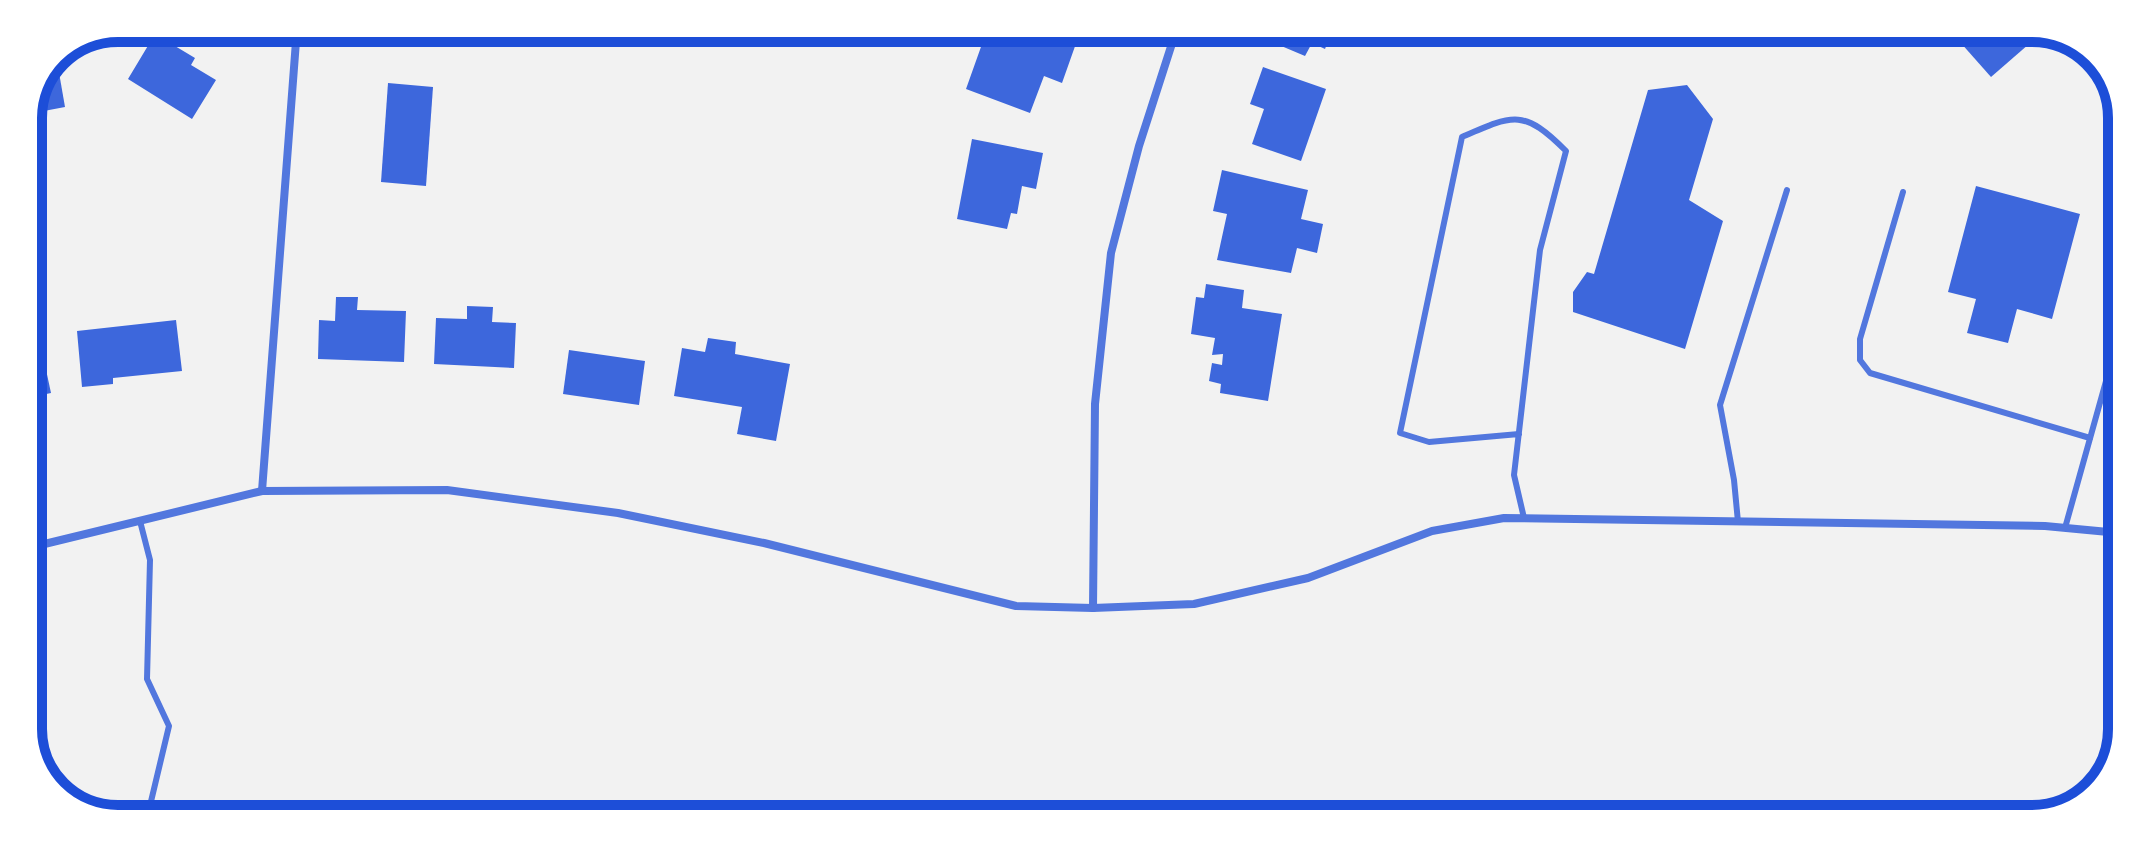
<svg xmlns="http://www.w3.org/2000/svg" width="2150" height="847" font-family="Karla,sans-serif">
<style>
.building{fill:#3d67dc}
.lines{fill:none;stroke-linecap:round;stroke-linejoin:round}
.service{stroke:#5277de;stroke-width:6}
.minor{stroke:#5277de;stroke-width:8}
.rim{fill:none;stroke:#1d4ed8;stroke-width:10}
</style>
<rect width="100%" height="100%" fill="#f2f2f2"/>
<!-- building -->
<g class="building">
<path d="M390,29H454L453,36Z"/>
<path d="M987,30H1067L1079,35L1062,83L1044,76L1030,113L966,89Z"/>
<path d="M1269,31H1332L1325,49L1312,43L1305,56L1265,39Z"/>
<path d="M1952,33H2019L2029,44L1991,77Z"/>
<path d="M155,34L195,58L191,65L216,80L192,119L128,79Z"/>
<path d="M57,61L65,107L28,114L51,62Z"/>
<path d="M1263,67L1326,89L1301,161L1252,144L1264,109L1250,104Z"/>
<path d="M388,83L433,87L426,186L381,182Z"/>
<path d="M1687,85L1713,119L1689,200L1723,221L1685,349L1573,312V292L1587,272L1594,274L1648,90Z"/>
<path d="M972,139L1043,153L1036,189L1022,186L1017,214L1011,213L1007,229L957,219Z"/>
<path d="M1222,170L1308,190L1301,219L1323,224L1317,253L1297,248L1291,273L1217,260L1227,214L1213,211Z"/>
<path d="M1976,186L2080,214L2052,319L2017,309L2008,343L1967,333L1976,299L1948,292Z"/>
<path d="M1206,284L1244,290L1242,308L1282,314L1268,401L1220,393L1221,384L1209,381L1212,363L1222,365L1223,354L1212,355L1215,338L1191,334L1196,297L1204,298Z"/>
<path d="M336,297H358L357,310L406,311L404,362L318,359L319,320L335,321Z"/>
<path d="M467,306L493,307L492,322L516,323L514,368L434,364L436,318L467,319Z"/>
<path d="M176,320L182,371L113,378V384L82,387L77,331Z"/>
<path d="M708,338L736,342L735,354L790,364L776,441L737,434L742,407L674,396L682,348L705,352Z"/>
<path d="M569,350L645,361L639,405L563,394Z"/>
<path d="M42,351L51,393L28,398V354Z"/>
</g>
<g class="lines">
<!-- service -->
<g class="service">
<path d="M1903,192L1860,339V360L1870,373L2090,438"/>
<path d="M1519,434L1429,442L1400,433L1462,137C1514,114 1524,109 1566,151L1540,250L1514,475L1524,518"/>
<path d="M140,521L150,560L147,679L169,726L148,814"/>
<path d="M1738,522L1734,480L1720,405L1787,190"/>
<path d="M2065,528L2120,331"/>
</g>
<!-- minor -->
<g class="minor">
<path d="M262,491L297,28"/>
<path d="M28,548L262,491L447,490L618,513L764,543L1016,606L1093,608L1194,604L1308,578L1432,531L1504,518L2045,526L2119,533"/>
<path d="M1093,608L1095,404L1111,253L1139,146L1176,31"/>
</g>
</g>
<!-- crop -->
<path d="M0 0H2150V847H0ZM118 42H2032A76 76 0 0 1 2108 118V729A76 76 0 0 1 2032 805H118A76 76 0 0 1 42 729V118A76 76 0 0 1 118 42Z" fill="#fff" fill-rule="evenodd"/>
<path class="rim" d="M118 42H2032A76 76 0 0 1 2108 118V729A76 76 0 0 1 2032 805H118A76 76 0 0 1 42 729V118A76 76 0 0 1 118 42Z"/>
</svg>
